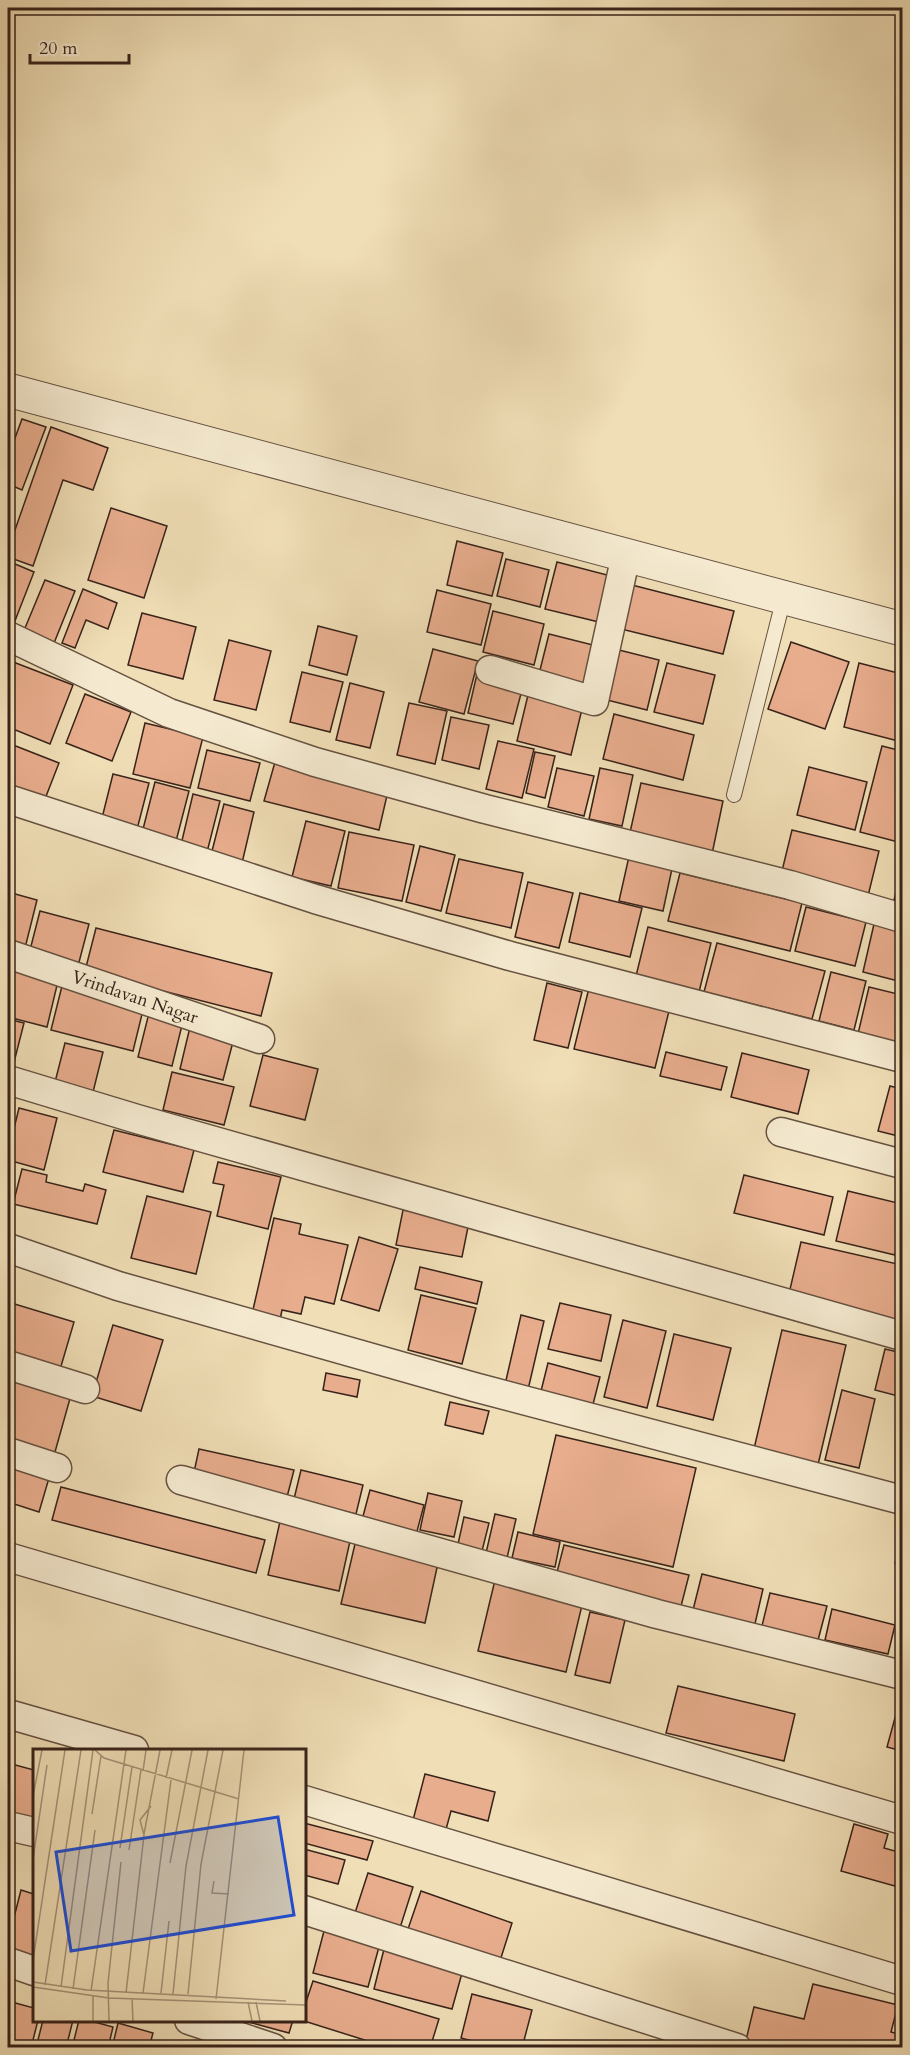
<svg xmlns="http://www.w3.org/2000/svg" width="910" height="2055" font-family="Cardo,serif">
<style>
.building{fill:#e8ad8d;stroke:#38231a;stroke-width:1.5}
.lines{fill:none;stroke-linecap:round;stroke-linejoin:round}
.service-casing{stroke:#665241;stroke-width:16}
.minor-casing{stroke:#665241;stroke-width:31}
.tertiary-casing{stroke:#665241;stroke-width:35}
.service{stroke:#f5ead0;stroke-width:14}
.minor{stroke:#f5ead0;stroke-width:28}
.tertiary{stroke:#f5ead0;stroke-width:33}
.labels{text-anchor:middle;stroke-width:5;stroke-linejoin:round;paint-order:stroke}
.street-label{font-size:18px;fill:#38231a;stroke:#f5ead0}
.inset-road{fill:none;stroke:#a69378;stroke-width:1.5}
.view{fill:#1d4ed8;fill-opacity:0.15;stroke:#1d4ed8;stroke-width:3}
.inset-edge{fill:none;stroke:#38231a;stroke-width:3}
</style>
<rect width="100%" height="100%" fill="#f0deb6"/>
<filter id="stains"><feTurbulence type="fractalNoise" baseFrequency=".00333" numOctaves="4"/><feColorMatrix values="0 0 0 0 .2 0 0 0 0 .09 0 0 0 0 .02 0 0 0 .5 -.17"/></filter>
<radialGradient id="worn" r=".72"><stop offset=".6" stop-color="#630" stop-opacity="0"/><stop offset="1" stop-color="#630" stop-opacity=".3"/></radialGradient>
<!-- building -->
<g class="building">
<path d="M22,419L46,427L22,490L8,484V457Z"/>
<path d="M51,427L108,448L93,490L63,480L33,566L8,557V550Z"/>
<path d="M111,508L167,526L144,598L88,580Z"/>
<path d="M457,541L503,553L492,596L447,585Z"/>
<path d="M506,559L549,570L540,607L497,596Z"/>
<path d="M8,561L34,572L11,631L8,630Z"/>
<path d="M557,562L611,576L599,622L545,609Z"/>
<path d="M45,580L75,591L50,653L20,640Z"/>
<path d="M628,584L734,611L723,654L617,628Z"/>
<path d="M83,589L117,603L108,629L86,620L75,648L62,643Z"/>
<path d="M437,590L491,604L481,645L427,632Z"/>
<path d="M493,611L544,624L534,665L483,652Z"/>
<path d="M142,613L196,627L183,679L128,665Z"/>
<path d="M318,626L357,636L347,675L309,665Z"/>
<path d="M549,634L597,646L586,691L538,678Z"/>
<path d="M229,640L271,651L256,710L214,700Z"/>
<path d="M791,642L849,662L825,729L768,709Z"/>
<path d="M611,648L659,660L647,710L599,698Z"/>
<path d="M433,649L478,661L464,714L419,702Z"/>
<path d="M8,660L73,685L50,744L8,727Z"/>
<path d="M667,663L715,675L703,724L654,712Z"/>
<path d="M859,663L902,674V742L844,727Z"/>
<path d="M302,672L343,682L330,732L290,722Z"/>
<path d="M477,674L523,686L513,724L468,713Z"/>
<path d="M350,683L384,692L370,748L336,740Z"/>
<path d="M85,694L131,712L112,761L66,743Z"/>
<path d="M528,695L582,709L571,755L517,741Z"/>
<path d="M409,703L447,711L435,764L397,755Z"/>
<path d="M614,714L694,735L683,780L603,759Z"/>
<path d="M451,717L489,725L479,769L442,760Z"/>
<path d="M145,723L203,737L190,788L133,774Z"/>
<path d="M498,741L534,749L522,798L486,789Z"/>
<path d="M8,743L59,763L43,804L8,790Z"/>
<path d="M882,746L902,751V843L860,832Z"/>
<path d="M207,750L260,763L250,801L198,788Z"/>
<path d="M535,752L555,756L545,798L526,793Z"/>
<path d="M275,762L388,791L379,830L264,801Z"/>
<path d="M809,767L867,782L855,830L797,815Z"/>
<path d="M557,768L594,776L584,816L548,807Z"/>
<path d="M600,768L633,775L622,826L589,819Z"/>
<path d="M113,774L149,783L135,837L100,826Z"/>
<path d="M155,782L189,791L175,845L141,837Z"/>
<path d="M641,783L723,801L712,854L629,837Z"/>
<path d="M193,794L220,801L206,856L180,849Z"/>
<path d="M224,804L254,812L242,863L211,855Z"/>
<path d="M306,821L345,831L331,886L292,877Z"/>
<path d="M792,830L879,851L867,900L780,879Z"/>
<path d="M349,832L414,845L402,901L338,888Z"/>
<path d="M420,846L455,855L441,911L406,902Z"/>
<path d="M630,852L673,864L663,911L619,901Z"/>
<path d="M459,859L523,873L511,928L446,913Z"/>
<path d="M902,868V902L894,900Z"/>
<path d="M680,873L802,903L790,951L668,921Z"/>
<path d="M528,882L573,893L559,948L515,937Z"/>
<path d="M8,892L37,900L25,948L8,943Z"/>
<path d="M580,893L642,908L630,957L569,942Z"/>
<path d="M806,907L866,922L855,966L795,951Z"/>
<path d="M40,911L89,924L78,966L29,954Z"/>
<path d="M874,924L902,931V982L863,972Z"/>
<path d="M648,927L711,943L699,992L636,976Z"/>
<path d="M96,928L272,973L261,1016L85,971Z"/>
<path d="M717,943L825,971L812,1019L704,992Z"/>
<path d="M9,964L59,977L47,1027L8,1017V972Z"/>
<path d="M831,972L866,981L854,1030L819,1021Z"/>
<path d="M547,983L582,992L568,1048L534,1040Z"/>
<path d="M62,986L144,1006L133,1051L51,1030Z"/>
<path d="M869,987L902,995V1044L858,1034Z"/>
<path d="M589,988L670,1007L655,1068L574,1049Z"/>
<path d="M150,1009L184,1017L172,1066L138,1057Z"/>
<path d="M8,1019L24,1023L11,1074L8,1073Z"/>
<path d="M190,1027L234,1038L223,1080L180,1069Z"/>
<path d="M65,1043L103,1052L92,1096L54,1086Z"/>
<path d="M666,1052L727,1067L721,1090L660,1076Z"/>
<path d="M742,1053L809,1070L798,1114L731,1097Z"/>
<path d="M263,1055L318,1069L305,1120L250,1106Z"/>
<path d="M172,1072L234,1087L224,1125L163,1110Z"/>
<path d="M890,1086L902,1089V1137L878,1131Z"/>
<path d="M8,1104L14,1106L8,1130Z"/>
<path d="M19,1108L57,1118L44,1170L8,1160V1153Z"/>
<path d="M114,1130L194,1150L183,1192L103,1172Z"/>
<path d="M218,1162L281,1177L268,1229L217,1216L224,1185L213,1183Z"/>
<path d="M22,1169L47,1175L46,1182L83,1191L85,1184L106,1190L97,1224L13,1204Z"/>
<path d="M744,1175L833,1197L824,1235L734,1213Z"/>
<path d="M848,1191L902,1204V1224L895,1255L836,1241Z"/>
<path d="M147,1196L211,1212L196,1274L131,1258Z"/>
<path d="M403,1210L469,1222L462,1257L396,1245Z"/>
<path d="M274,1218L301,1224L299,1234L348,1245L334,1304L305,1297L301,1314L282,1310L280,1320L252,1314Z"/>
<path d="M359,1237L398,1249L379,1311L341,1300Z"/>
<path d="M801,1242L902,1265V1324L788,1298Z"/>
<path d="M420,1267L482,1282L477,1304L415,1289Z"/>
<path d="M421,1295L476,1308L462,1364L408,1350Z"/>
<path d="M8,1302L74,1322L59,1373L8,1358Z"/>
<path d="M560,1303L611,1315L601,1361L548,1349Z"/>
<path d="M521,1315L544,1321L527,1394L504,1389Z"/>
<path d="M623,1320L666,1331L647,1408L604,1397Z"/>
<path d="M113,1325L163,1340L141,1411L92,1396Z"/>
<path d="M782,1330L846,1345L817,1469L753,1453Z"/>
<path d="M674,1334L731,1348L713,1420L657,1406Z"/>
<path d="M885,1349L902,1353V1397L875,1390Z"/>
<path d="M548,1363L600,1377L591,1412L539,1399Z"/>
<path d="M326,1373L360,1380L357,1397L323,1390Z"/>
<path d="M16,1379L71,1395L53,1459L8,1446V1407Z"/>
<path d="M842,1390L875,1399L859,1468L825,1460Z"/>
<path d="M450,1402L489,1411L483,1434L445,1425Z"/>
<path d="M556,1435L696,1468L673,1567L533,1534Z"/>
<path d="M199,1449L294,1470L287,1497L193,1477Z"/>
<path d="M8,1465L49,1478L39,1512L8,1502Z"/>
<path d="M301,1470L363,1485L356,1514L294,1499Z"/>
<path d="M61,1487L265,1540L256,1573L52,1520Z"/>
<path d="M370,1490L424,1505L416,1535L362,1520Z"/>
<path d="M428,1493L462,1501L454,1537L420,1530Z"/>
<path d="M495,1514L516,1519L507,1558L486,1553Z"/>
<path d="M281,1517L352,1532L339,1591L268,1575Z"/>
<path d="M464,1517L489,1523L480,1559L456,1553Z"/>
<path d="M518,1532L560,1542L555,1567L512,1558Z"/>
<path d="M901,1538H902V1566L895,1564Z"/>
<path d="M355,1544L438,1563L425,1623L341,1604Z"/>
<path d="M564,1545L689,1575L680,1610L555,1580Z"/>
<path d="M702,1574L763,1589L754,1628L692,1614Z"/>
<path d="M495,1580L583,1601L566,1672L478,1651Z"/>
<path d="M770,1593L827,1606L817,1644L761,1630Z"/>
<path d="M832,1609L895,1625L888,1654L825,1640Z"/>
<path d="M590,1612L625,1620L610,1683L575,1675Z"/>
<path d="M901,1637H902V1671L893,1669Z"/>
<path d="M678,1686L795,1714L784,1761L666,1733Z"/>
<path d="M901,1696L902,1697V1751L887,1747Z"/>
<path d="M8,1763L34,1770V1820L8,1813Z"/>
<path d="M425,1774L495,1792L488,1821L451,1811L445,1833L412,1824Z"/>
<path d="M304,1823L373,1841L367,1860L304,1843Z"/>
<path d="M854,1824L888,1834L884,1848L902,1853V1888L841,1871Z"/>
<path d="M304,1849L345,1860L338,1884L304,1875Z"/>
<path d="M368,1873L413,1887L399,1931L354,1916Z"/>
<path d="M21,1890L34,1894V1957L8,1950V1941Z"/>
<path d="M421,1891L512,1923L500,1961L408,1929Z"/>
<path d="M324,1931L379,1947L368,1987L313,1973Z"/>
<path d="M385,1945L464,1966L452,2009L374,1989Z"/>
<path d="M313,1981L439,2019L430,2048H390L301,2020H304V2008Z"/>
<path d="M813,1984L898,2005L891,2032L902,2035V2048H775L746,2040L754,2007L804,2019Z"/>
<path d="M472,1994L532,2010L522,2048H499L461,2038Z"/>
<path d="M8,2001L34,2008V2020H38L31,2048H8Z"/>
<path d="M43,2020H73L66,2048H36Z"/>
<path d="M79,2020H87L113,2027L108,2048H72Z"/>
<path d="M241,2020H293L289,2033Z"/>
<path d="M118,2023L153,2033L149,2048H112Z"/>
<path d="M155,2043L174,2048H153Z"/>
</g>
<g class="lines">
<!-- service casing -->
<g class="service-casing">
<path id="service" d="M734,795L784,597"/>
</g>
<!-- minor casing -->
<g class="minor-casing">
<g id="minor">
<path d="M8,636L169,713L315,762L485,809L790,885L902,918"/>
<path d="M490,670L594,701L626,555"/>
<path d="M8,799L315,899L510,956L902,1058"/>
<path id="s1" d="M8,954L260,1039"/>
<path d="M8,1080L137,1119L902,1336"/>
<path d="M781,1132L902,1164"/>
<path d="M8,1248L118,1286L474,1387L902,1500"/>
<path d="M8,1365L85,1389"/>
<path d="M8,1452L57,1468"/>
<path d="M181,1480L657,1614L902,1675"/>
<path d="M8,1557L902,1820"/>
<path d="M8,1714L134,1750"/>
<path d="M304,1800L902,1981"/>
<path d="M8,1826L34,1832"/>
<path d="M304,1910L737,2048"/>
<path d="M8,1962L34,1971"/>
<path d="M189,2020L273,2048"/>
</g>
</g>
<!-- tertiary casing -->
<g class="tertiary-casing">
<path id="tertiary" d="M8,390L902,629"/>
</g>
<!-- service -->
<use href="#service" class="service"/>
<!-- minor -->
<use href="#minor" class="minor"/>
<!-- tertiary -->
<use href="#tertiary" class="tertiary"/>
</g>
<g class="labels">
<!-- street labels -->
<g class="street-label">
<text dy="6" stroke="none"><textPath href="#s1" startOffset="134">Vrindavan Nagar</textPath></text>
</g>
</g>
<!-- overview -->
<g transform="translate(33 1749)">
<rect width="273" height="273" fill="#f0deb6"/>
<path class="inset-road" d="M62,1L71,9L206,50M110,22L113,1M133,29L139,1M0,47L9,1M59,65L68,7M111,85L127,1M87,99L99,18M96,101L108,21M0,110L14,16M137,114L159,1M181,132L179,144L196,145M0,211L32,1M0,233L54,241L253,252M12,236L48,1M0,238L76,249L273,256M28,238L60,1M40,240L62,81M58,242L93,1M93,244L111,86L107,71L118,57M110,244L138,31M128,244L136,172M140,245L153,117L175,1M155,245L168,115L190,1M99,249L100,272M183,250L211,1M215,253L219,272M223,253L227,272M60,272V247M76,272L75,234L88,113"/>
<path class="view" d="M245,68L261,166L38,202L23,103Z"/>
<rect width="273" height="273" class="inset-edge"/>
</g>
<!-- margin -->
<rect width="910" height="2055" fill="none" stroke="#f0deb6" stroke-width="30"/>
<rect x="9" y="9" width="892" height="2037" fill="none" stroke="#38231a" stroke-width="3"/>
<rect x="15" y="15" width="880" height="2025" fill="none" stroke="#38231a" stroke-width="1.5"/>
<!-- scale -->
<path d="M30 54v9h99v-9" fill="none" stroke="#38231a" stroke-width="3"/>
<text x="39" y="54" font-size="18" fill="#38231a" stroke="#f5ead0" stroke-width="4.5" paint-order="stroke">20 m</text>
<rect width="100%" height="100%" filter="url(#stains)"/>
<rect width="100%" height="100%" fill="url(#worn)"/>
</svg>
